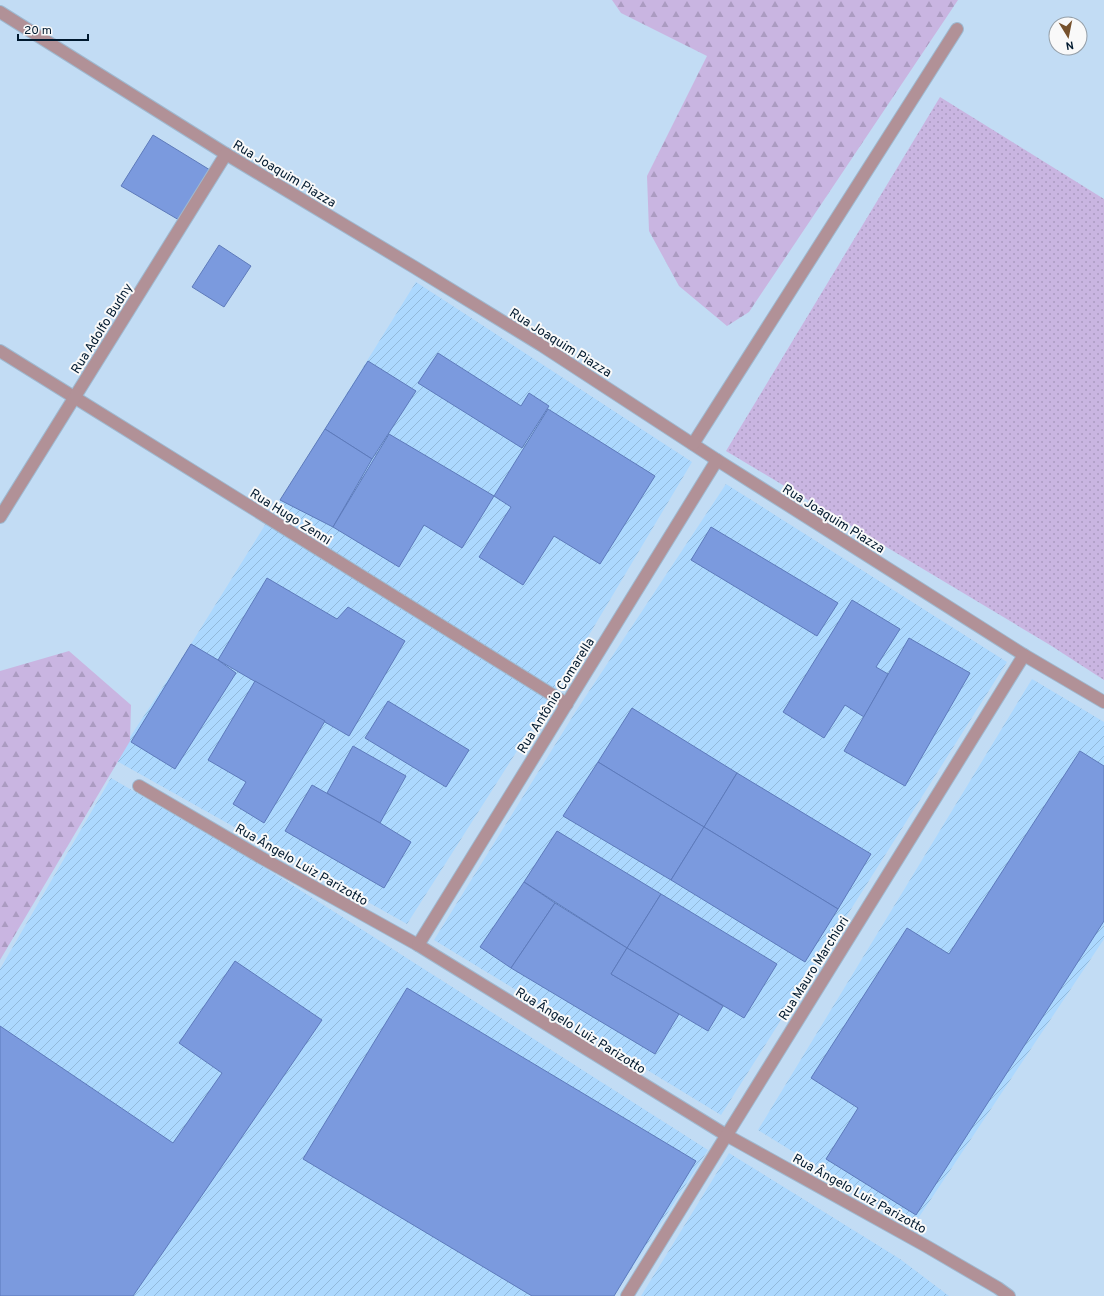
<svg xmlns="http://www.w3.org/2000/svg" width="1104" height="1296" font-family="Overpass,sans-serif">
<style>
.industrial{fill:url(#industrial-furrows)}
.grass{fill:url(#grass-dots)}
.forest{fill:url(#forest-firs)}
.building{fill:#7b9ade;stroke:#5d7abb}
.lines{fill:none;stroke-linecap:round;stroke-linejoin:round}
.minor-casing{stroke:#9fb9d0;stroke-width:14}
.minor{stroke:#b19197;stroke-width:12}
.labels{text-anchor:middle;stroke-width:4;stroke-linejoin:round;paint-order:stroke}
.street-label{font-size:13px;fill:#00192e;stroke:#f9f9f9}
</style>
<defs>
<pattern id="industrial-furrows" width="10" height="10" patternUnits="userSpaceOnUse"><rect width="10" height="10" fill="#acd8fe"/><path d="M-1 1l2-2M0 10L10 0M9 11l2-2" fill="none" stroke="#92b9da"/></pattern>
<pattern id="grass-dots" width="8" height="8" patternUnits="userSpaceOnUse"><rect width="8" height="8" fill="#c9b5e1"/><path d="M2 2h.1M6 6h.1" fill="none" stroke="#ab9bc1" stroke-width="1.8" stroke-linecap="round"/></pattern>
<pattern id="forest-firs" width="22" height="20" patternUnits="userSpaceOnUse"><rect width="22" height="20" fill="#c9b5e1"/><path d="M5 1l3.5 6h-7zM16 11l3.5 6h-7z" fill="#ab9bc1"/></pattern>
</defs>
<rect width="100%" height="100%" fill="#c2dcf4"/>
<!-- industrial -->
<g class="industrial">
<path d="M416,282L692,462L564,677L407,924L115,760L191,644Z"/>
<path d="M726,484L1007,662L721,1115L434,940L576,711Z"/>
<path d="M1032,679L1104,722V939L913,1226L758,1130Z"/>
<path d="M111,778L256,862L708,1150L614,1296H0V969Z"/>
<path d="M729,1153L900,1259L949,1296H641Z"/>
</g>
<!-- grass -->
<path class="grass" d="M940,97L1104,199V680L1050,645L726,451Z"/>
<!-- forest -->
<g class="forest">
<path d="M612,0H958L749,312L727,326L679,286L649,231L647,176L707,56L621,13Z"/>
<path d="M69,651L131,705L130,741L0,960V671Z"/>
</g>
<!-- building -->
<g class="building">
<path d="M153,135L210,170L179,220L121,186Z"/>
<path d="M219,245L251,266L224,307L192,287Z"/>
<path d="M438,353L521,406L529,393L549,406L522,448L418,383Z"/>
<path d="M368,361L416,391L372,459L325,429Z"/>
<path d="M548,409L655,476L600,564L554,536L523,585L479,557L511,507L494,496Z"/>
<path d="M325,429L372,459L333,527L280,500Z"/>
<path d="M389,434L494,496L462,548L424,525L399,567L333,527Z"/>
<path d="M711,527L838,603L817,636L691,560Z"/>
<path d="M267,578L337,619L348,607L405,641L349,736L218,660Z"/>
<path d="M852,600L900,629L876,667L888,674L864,717L845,705L824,738L783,712Z"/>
<path d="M909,638L970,673L905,786L844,751Z"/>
<path d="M191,644L218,660L236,673L175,769L131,742Z"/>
<path d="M255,681L325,721L264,823L233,804L246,782L208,760Z"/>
<path d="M388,701L469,750L446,787L365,738Z"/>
<path d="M632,708L737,773L704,827L598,762Z"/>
<path d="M353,746L406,776L380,823L327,793Z"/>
<path d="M1080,751L1104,766V921L916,1215L826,1159L858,1108L811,1078L907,928L949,954Z"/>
<path d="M598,762L704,827L671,880L563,816Z"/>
<path d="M737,773L871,854L838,909L704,827Z"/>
<path d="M312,785L380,823L411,842L384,888L285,831Z"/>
<path d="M704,827L838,909L805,962L671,880Z"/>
<path d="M557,831L661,894L627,948L524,882Z"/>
<path d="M524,882L555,903L511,968L480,947Z"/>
<path d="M661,894L777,964L744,1018L627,948Z"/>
<path d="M555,903L627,948L611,974L679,1014L655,1054L511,968Z"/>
<path d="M627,948L723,1006L708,1031L611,974Z"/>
<path d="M235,961L322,1020L133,1296H0V1026L173,1143L222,1073L179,1043Z"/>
<path d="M407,988L696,1161L614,1296H532L303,1159Z"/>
</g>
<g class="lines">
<!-- minor casing -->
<g class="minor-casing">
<g id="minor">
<path d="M0,12L226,154L414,267L541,345L717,460L1024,655L1104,702"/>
<path d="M0,351L567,704"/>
<path d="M693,444L957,29"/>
<path d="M0,517L226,154"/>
<path d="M139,786L260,857L418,945L726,1135L926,1246L998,1288L1009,1296"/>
<path d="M418,945L717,460"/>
<path d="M627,1296L1024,655"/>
</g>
</g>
<!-- minor -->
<use href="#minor" class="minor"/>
</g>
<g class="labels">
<!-- street labels -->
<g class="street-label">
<text transform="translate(285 173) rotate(31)" y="5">Rua Joaquim Piazza</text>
<text transform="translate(101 328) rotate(-58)" y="5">Rua Adolfo Budny</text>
<text transform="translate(561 342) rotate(32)" y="5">Rua Joaquim Piazza</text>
<text transform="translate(291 516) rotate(32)" y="5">Rua Hugo Zenni</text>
<text transform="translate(834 518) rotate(32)" y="5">Rua Joaquim Piazza</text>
<text transform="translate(555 695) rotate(-58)" y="5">Rua Antônio Comarella</text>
<text transform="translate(302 864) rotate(30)" y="5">Rua Ângelo Luiz Parizotto</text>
<text transform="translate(813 968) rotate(-58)" y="5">Rua Mauro Marchiori</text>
<text transform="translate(581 1030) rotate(32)" y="5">Rua Ângelo Luiz Parizotto</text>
<text transform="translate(860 1193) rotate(29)" y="5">Rua Ângelo Luiz Parizotto</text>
</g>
</g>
<!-- north arrow -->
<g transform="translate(1068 36) rotate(170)"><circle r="19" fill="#f9f9f9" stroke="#959fa8"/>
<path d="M0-3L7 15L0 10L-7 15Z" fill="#77522d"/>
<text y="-6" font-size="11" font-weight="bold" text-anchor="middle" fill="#00192e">N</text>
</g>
<!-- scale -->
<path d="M18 34v6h70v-6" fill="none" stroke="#00192e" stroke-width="2"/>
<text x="24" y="34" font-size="12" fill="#00192e" stroke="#f9f9f9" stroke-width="3" paint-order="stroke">20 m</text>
</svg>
